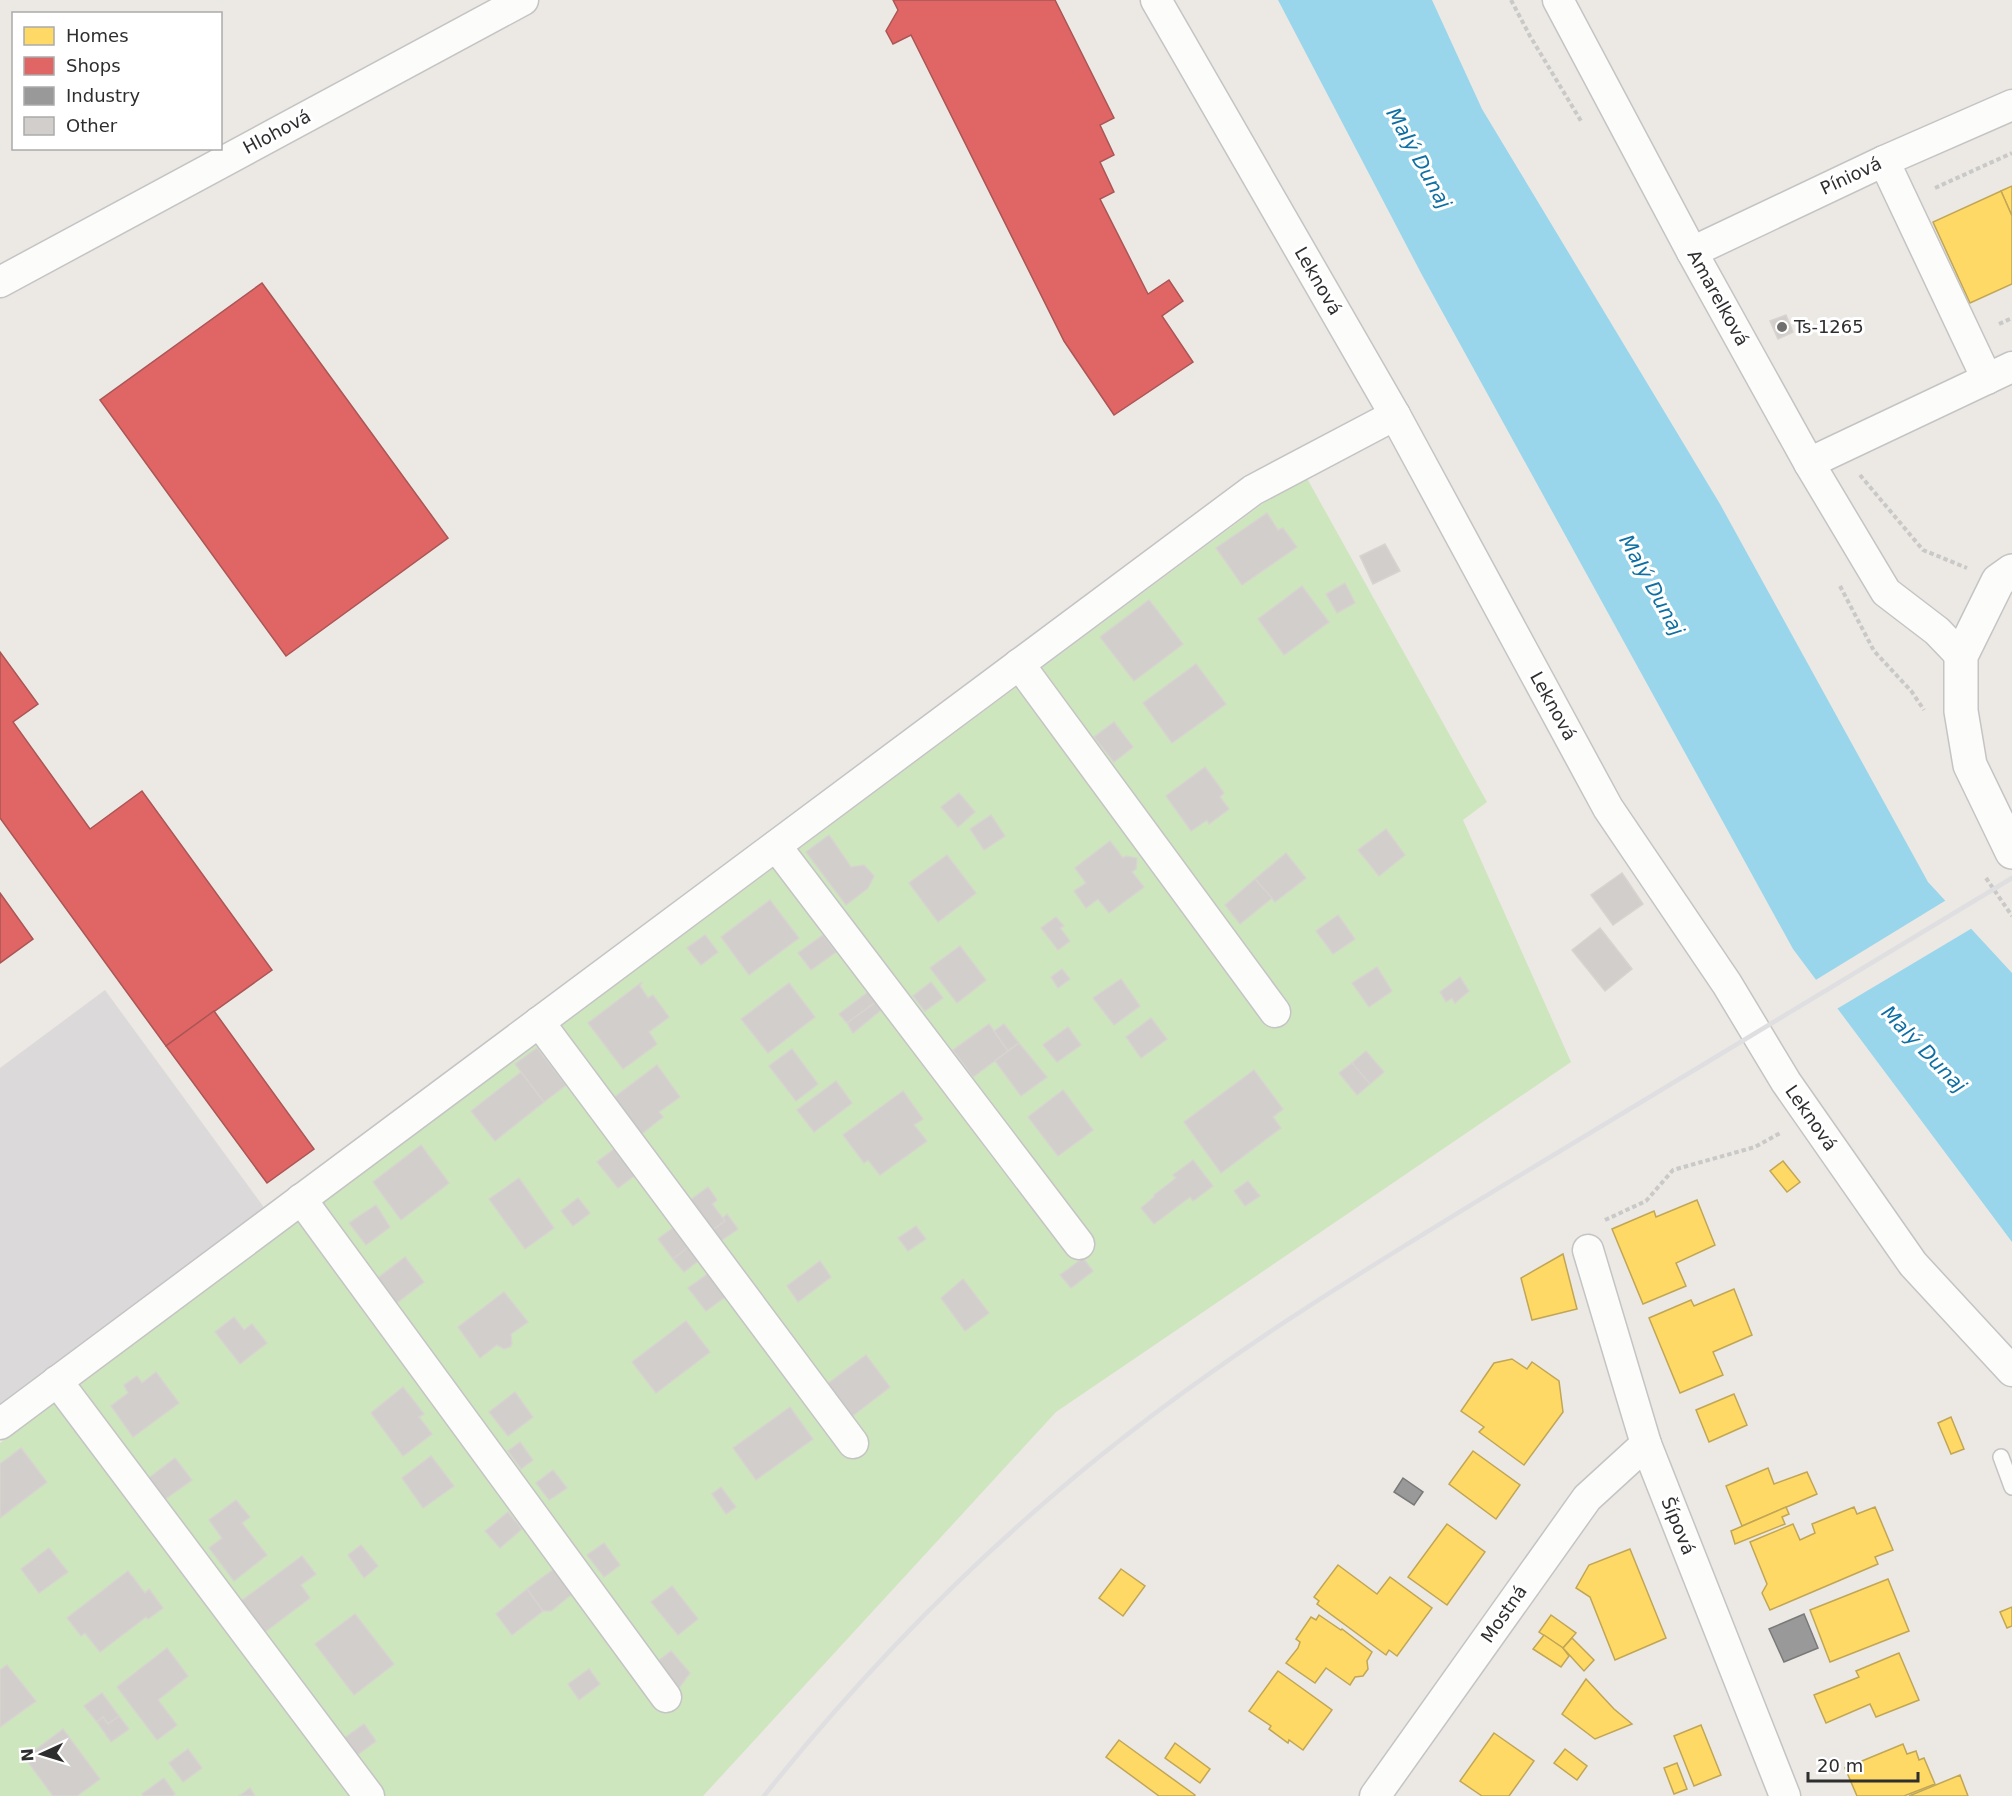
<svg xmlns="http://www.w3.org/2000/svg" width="2012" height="1796" font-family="'DejaVu Sans',sans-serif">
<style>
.industrial{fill:#dcd9db}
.green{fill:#cee6be}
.water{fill:#99d6ec}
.pier{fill:#ece8e4}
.homes{fill:#ffd966;stroke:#c0a655;stroke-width:1.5}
.shops{fill:#e06666;stroke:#ab5555;stroke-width:1.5}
.industry{fill:#999;stroke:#797979;stroke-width:1.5}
.building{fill:#d1cecb;stroke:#d7d4d0;stroke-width:1.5}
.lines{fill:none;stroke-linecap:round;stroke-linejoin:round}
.service-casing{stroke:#c5c4c5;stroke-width:18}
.minor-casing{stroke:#c5c4c5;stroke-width:33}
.secondary-casing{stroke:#c5c4c5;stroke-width:36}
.path{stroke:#c9c9c8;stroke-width:4;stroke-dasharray:4.5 3;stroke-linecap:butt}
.service{stroke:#fcfcfb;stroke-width:15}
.minor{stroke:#fcfcfb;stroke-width:30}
.secondary{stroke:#fcfcfb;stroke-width:33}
.rail{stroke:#dfdfe1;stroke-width:4.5}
.poi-dot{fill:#706f6e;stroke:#fff;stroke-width:2}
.labels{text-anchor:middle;stroke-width:6;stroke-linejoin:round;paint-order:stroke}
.street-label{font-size:18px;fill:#2e2e2e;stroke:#fff}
.poi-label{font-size:18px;fill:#2e2e2e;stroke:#fff;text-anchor:start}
.water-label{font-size:20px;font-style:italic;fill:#0d6fa3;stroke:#fff}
</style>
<rect width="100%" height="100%" fill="#ece8e4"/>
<!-- industrial -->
<path class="industrial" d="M105,990L268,1213L0,1412V1068Z"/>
<!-- green -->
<path class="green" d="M1304,473L1487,802L1463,820L1571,1062L1056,1412L703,1796H0V1443Z"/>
<!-- water -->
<path class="water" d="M1278,0H1432L1482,109L1720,504L1928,882L2012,973V1242L1793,949L1422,275Z"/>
<!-- pier -->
<path class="pier" d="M1948,899L1974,927L1835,1010L1814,981Z"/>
<!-- homes -->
<g class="homes">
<path d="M2012,186V216L2001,191Z"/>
<path d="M2001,191L2012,216V284L1970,303L1933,222Z"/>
<path d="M1783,1161L1800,1182L1787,1192L1770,1171Z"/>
<path d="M1697,1200L1715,1245L1676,1263L1686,1286L1643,1304L1612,1229L1654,1211L1656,1217Z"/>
<path d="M1563,1254L1577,1309L1532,1320L1521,1278Z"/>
<path d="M1734,1289L1752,1335L1713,1352L1723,1375L1680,1393L1649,1318L1691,1300L1694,1306Z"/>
<path d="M1512,1359L1527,1369L1532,1362L1559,1381L1563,1412L1524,1465L1479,1432L1484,1427L1461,1411L1494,1363Z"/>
<path d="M1734,1394L1747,1425L1709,1442L1696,1410Z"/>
<path d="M1951,1417L1964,1449L1951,1454L1938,1423Z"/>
<path d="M1473,1451L1520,1485L1496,1519L1449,1484Z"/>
<path d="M1768,1468L1774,1484L1807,1472L1817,1494L1742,1526L1726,1486Z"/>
<path d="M1786,1507L1789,1514L1782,1517L1785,1524L1735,1544L1731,1531Z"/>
<path d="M1854,1507L1857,1514L1875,1507L1893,1550L1875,1557L1878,1564L1770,1610L1762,1593L1767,1584L1750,1542L1793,1524L1800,1540L1815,1533L1812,1524Z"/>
<path d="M1447,1524L1485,1552L1447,1605L1408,1577Z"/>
<path d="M1630,1549L1666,1638L1615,1660L1590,1597L1576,1588L1589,1565Z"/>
<path d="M1338,1565L1377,1594L1390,1577L1432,1608L1397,1656L1389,1650L1386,1655L1317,1604L1319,1601L1314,1597Z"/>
<path d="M1121,1569L1145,1586L1123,1616L1099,1598Z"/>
<path d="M1888,1579L1909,1631L1830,1662L1810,1610Z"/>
<path d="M2012,1607V1626L2007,1628L2000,1612Z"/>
<path d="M1319,1615L1341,1630L1342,1629L1372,1652L1367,1661L1368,1669L1363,1676L1355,1677L1350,1685L1326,1668L1315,1683L1286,1663L1298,1648L1300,1642L1296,1639L1311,1617L1316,1620Z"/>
<path d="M1551,1615L1576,1633L1563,1648L1539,1632Z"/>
<path d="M1544,1635L1563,1648L1569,1656L1561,1667L1533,1649Z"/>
<path d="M1572,1638L1594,1660L1584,1671L1563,1648Z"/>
<path d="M1899,1653L1919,1700L1876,1717L1870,1704L1826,1723L1814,1695L1859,1677L1856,1671Z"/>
<path d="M1278,1671L1332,1710L1303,1750L1289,1740L1288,1743L1269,1729L1271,1726L1249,1711Z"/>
<path d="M1586,1679L1614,1709L1632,1724L1595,1739L1562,1714Z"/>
<path d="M1701,1725L1721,1775L1694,1786L1674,1736Z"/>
<path d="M1494,1733L1534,1761L1509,1796H1482L1460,1781Z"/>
<path d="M1119,1740L1195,1795L1194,1796H1159L1106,1757Z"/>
<path d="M1175,1743L1210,1769L1200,1783L1165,1758Z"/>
<path d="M1903,1744L1907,1754L1916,1751L1919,1760L1924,1758L1935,1784L1904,1796H1857L1845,1768Z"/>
<path d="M1565,1749L1587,1766L1577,1780L1554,1763Z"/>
<path d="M1677,1763L1687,1789L1674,1794L1664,1768Z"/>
<path d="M1960,1775L1968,1796H1909Z"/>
</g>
<!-- shops -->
<g class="shops">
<path d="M893,0H1055L1114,118L1100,125L1114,155L1100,162L1114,192L1100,199L1148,294L1169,280L1183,301L1162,316L1193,362L1114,415L1064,341L911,35L893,44L886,31L898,10Z"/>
<path d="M262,283L448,538L286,656L100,400Z"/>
<path d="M0,652L38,704L13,722L90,829L142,791L272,970L166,1046L0,818Z"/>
<path d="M0,893L33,939L0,963Z"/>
<path d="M214,1011L314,1149L267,1183L166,1046Z"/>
</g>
<!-- industry -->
<g class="industry">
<path d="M1403,1478L1423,1492L1414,1505L1394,1492Z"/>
<path d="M1804,1614L1818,1648L1784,1662L1769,1629Z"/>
</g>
<!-- building -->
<g class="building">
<path d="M1786,315L1793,332L1778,339L1770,321Z"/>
<path d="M1267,513L1278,530L1283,528L1297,547L1242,585L1216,548Z"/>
<path d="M1385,544L1400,571L1373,584L1360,556Z"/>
<path d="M1345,583L1355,603L1337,613L1326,594Z"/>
<path d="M1302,586L1329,622L1284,655L1258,619Z"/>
<path d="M1149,600L1183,644L1134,681L1100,637Z"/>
<path d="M1196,664L1226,704L1172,743L1143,703Z"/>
<path d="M1114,722L1133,747L1114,762L1094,737Z"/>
<path d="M1205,767L1224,793L1220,797L1229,809L1209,824L1207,820L1191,831L1166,796Z"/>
<path d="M959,793L975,812L958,827L941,807Z"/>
<path d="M991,815L1005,836L984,850L970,829Z"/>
<path d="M1386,829L1405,855L1379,876L1358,850Z"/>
<path d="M829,835L851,867L864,865L874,876L868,888L846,905L806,852Z"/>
<path d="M1110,841L1123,858L1126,856L1137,858L1136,869L1132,872L1144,887L1109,913L1098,899L1086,908L1074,891L1086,883L1075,868Z"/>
<path d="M1286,853L1306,878L1275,902L1255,879Z"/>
<path d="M947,855L976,893L938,922L909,883Z"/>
<path d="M1622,873L1643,904L1613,925L1591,895Z"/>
<path d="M1255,879L1272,898L1240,924L1225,905Z"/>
<path d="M770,900L799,938L749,975L721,937Z"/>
<path d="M1338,915L1355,939L1333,954L1316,931Z"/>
<path d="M1056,917L1064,926L1060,928L1070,941L1058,950L1041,928Z"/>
<path d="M1600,928L1632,969L1605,991L1572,950Z"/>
<path d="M705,935L718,952L701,965L687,948Z"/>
<path d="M823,935L836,952L811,970L798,953Z"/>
<path d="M960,946L986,980L957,1003L930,968Z"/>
<path d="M1377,967L1392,991L1369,1007L1352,983Z"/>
<path d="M1062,969L1070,979L1058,988L1051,977Z"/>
<path d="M1460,977L1469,991L1455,1003L1452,998L1446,1002L1440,992Z"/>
<path d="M1121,979L1140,1006L1114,1025L1093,998Z"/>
<path d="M642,982L640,986L648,998L653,995L669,1017L649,1032L657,1044L623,1069L588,1023Z"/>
<path d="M931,982L943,998L925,1011L913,996Z"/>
<path d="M789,983L815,1017L768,1053L741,1019Z"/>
<path d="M872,989L880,999L847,1023L839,1014Z"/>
<path d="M880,999L886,1006L853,1033L847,1023Z"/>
<path d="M1151,1018L1167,1039L1141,1058L1126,1037Z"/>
<path d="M989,1024L1008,1051L973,1077L953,1050Z"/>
<path d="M1004,1024L1019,1043L1008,1051L994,1031Z"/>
<path d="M1068,1027L1081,1045L1057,1062L1043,1045Z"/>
<path d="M1019,1043L1047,1077L1021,1096L995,1061Z"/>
<path d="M537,1048L566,1085L544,1102L515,1064Z"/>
<path d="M792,1049L818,1084L796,1101L769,1066Z"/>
<path d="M1366,1051L1384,1072L1370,1084L1352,1063Z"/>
<path d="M1352,1063L1370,1084L1357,1095L1339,1073Z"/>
<path d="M657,1065L680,1097L659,1112L663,1117L639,1136L612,1099Z"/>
<path d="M1254,1070L1283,1109L1273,1117L1281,1128L1221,1173L1184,1122Z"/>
<path d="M521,1072L544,1102L495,1141L471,1111Z"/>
<path d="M836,1081L852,1103L814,1132L797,1110Z"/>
<path d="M1063,1090L1093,1130L1058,1156L1028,1117Z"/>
<path d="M903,1091L923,1119L914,1125L927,1141L880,1175L868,1160L864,1163L843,1135Z"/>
<path d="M421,1145L449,1183L401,1220L373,1182Z"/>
<path d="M618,1146L638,1173L618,1188L597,1162Z"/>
<path d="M1193,1160L1213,1186L1193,1201L1190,1197L1154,1224L1141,1208L1154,1197V1195L1176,1178L1173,1175Z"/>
<path d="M519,1178L554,1228L525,1249L489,1199Z"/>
<path d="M1248,1181L1260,1196L1245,1206L1234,1191Z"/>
<path d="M708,1187L717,1200L712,1204L725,1221L711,1231L689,1201Z"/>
<path d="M578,1198L590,1213L573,1226L561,1211Z"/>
<path d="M376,1205L390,1227L366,1245L349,1223Z"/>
<path d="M727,1214L738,1229L719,1242L711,1231L725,1221L723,1218Z"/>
<path d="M677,1225L691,1245L673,1259L658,1239Z"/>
<path d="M916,1226L926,1239L908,1251L898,1238Z"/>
<path d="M691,1245L702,1258L684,1272L673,1259Z"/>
<path d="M405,1257L424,1282L394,1305L375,1280Z"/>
<path d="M1083,1258L1093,1271L1071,1288L1060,1275Z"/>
<path d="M820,1261L831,1277L798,1302L787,1286Z"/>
<path d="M712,1271L729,1294L706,1311L688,1288Z"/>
<path d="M963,1279L989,1313L965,1331L941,1298Z"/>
<path d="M504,1292L528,1322L511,1334L512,1344L510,1347L504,1349L497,1345L480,1358L458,1327Z"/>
<path d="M234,1317L244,1330L252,1324L267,1343L240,1364L215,1332Z"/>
<path d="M686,1321L710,1352L656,1393L632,1362Z"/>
<path d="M866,1355L890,1387L851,1417L826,1385Z"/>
<path d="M156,1372L179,1403L133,1437L111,1406L128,1393L124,1385L137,1376L142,1383Z"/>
<path d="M403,1387L424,1414L419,1417L432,1434L403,1456L371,1413Z"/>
<path d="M515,1392L533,1417L508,1436L489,1412Z"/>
<path d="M790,1407L813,1439L756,1480L733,1448Z"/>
<path d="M520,1442L533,1460L521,1469L508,1451Z"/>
<path d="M21,1448L47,1482L0,1518V1464Z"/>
<path d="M431,1456L454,1486L423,1508L402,1478Z"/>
<path d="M175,1458L192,1480L164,1500L149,1478Z"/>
<path d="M553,1470L567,1488L549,1500L536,1483Z"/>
<path d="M721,1487L736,1507L726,1514L712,1494Z"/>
<path d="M236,1500L250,1517L242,1523L267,1555L234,1581L209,1548L222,1538L209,1520Z"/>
<path d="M508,1512L522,1529L500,1548L485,1531Z"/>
<path d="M604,1543L620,1565L604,1577L587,1555Z"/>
<path d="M361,1545L378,1566L364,1578L348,1555Z"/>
<path d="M49,1548L68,1572L39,1593L21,1569Z"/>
<path d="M302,1556L316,1574L301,1585L310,1598L265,1632L241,1601Z"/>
<path d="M558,1566L577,1590L551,1611H543L527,1589Z"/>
<path d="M128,1571L145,1593L149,1589L163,1608L148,1619L146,1617L100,1652L85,1633L81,1636L67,1618Z"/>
<path d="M672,1586L698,1619L678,1635L651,1602Z"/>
<path d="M527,1589L543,1611L512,1635L496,1614Z"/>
<path d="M355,1614L394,1664L354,1695L315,1644Z"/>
<path d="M167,1648L188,1676L158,1700L177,1725L157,1740L117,1687Z"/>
<path d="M671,1651L690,1673L679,1688L657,1662Z"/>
<path d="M7,1665L36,1701L0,1727V1670Z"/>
<path d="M589,1669L600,1684L579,1700L568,1684Z"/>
<path d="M102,1693L119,1716L108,1724L103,1717L97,1722L84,1706Z"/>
<path d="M119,1716L129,1729L111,1742L97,1722L103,1717L108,1724Z"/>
<path d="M364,1724L376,1741L356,1756L343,1739Z"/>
<path d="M63,1729L100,1779L77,1796H53L25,1758Z"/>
<path d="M188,1749L202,1768L183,1782L169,1763Z"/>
<path d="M164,1778L175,1794L173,1796H143L142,1794Z"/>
<path d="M250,1788L255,1796H239Z"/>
</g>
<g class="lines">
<!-- service casing -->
<g class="service-casing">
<path id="service" d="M2001,1457L2012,1487"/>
</g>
<!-- minor casing -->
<g class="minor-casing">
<g id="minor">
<path d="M1156,0L1395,415L1608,808L1727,984L1786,1082L1913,1264L2012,1371"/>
<path d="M1558,0L1692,252L1809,463L1886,592L1937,631L1961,656"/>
<path d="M1884,161L1987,379"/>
<path d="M1692,252L1884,161L2012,105"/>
<path d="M0,282L523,0"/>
<path d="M1809,463L2012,367"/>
<path d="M1019,664L1275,1012"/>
<path d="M776,846L1079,1244"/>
<path d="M539,1022L853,1443"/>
<path d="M301,1199L666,1697"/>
<path d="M1588,1250L1646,1444L1785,1796"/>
<path d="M57,1381L369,1796"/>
<path d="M0,1424L1253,490L1395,415"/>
<path d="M1375,1796L1587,1498L1646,1444"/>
</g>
</g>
<!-- secondary casing -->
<g class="secondary-casing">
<path id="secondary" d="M2012,571L1998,581L1961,656V711L1970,765L2012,852"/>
</g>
<!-- path -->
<g class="path">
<path d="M1511,0L1530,36L1581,121"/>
<path d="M1935,188L2012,153"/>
<path d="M1999,324L2012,318"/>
<path d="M1860,475L1923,550L1967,568"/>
<path d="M1840,586L1874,651L1912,692L1924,710"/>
<path d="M1986,878L2012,916"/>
<path d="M1605,1220L1646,1201L1673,1170L1755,1147L1782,1132"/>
</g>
<!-- service -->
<use href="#service" class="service"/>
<!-- minor -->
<use href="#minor" class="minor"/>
<!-- secondary -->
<use href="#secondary" class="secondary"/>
<!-- rail -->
<path class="rail" d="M764,1796C850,1688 946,1587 1051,1497C1201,1367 1373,1264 1542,1162C1699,1067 1855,973 2012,878"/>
</g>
<!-- markers -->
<circle class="poi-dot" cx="1782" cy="327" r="6"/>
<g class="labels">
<!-- street labels -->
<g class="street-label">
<text transform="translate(277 132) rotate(-28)" y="6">Hlohová</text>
<text transform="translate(1851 176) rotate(-25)" y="6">Píniová</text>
<text transform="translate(1318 281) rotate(60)" y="6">Leknová</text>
<text transform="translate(1718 298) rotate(61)" y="6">Amarelková</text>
<text transform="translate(1553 706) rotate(61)" y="6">Leknová</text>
<text transform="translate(1811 1118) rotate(55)" y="6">Leknová</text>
<text transform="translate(1678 1526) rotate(68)" y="6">Šípová</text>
<text transform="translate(1504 1614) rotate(-55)" y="6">Mostná</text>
</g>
<!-- poi labels -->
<g class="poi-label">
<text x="1794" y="333">Ts-1265</text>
</g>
<!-- water labels -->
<g class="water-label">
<text transform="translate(1419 158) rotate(61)" y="7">Malý Dunaj</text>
<text transform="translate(1652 585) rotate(61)" y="7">Malý Dunaj</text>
<text transform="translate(1924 1049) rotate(46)" y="7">Malý Dunaj</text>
</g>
</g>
<!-- legend -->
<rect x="12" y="12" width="210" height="138" fill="#ffffff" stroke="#ababab" stroke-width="1.5"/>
<rect x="24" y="27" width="30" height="18" fill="#ffd966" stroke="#ababab" stroke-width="1.5"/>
<text x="66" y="42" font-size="18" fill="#2e2e2e">Homes</text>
<rect x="24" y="57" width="30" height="18" fill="#e06666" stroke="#ababab" stroke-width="1.5"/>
<text x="66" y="72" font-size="18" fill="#2e2e2e">Shops</text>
<rect x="24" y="87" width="30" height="18" fill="#999999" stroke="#ababab" stroke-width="1.5"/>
<text x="66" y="102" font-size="18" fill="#2e2e2e">Industry</text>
<rect x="24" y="117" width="30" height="18" fill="#d1cecb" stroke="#ababab" stroke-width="1.5"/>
<text x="66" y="132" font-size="18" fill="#2e2e2e">Other</text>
<!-- north arrow -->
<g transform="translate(42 1754) rotate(266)" stroke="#ffffff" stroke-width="4.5" paint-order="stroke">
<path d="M0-4.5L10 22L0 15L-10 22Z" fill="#2e2e2e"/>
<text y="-9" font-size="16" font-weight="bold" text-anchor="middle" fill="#2e2e2e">N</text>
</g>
<!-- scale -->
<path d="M1808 1772v9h110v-9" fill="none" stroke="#2e2e2e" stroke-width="3"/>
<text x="1817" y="1772" font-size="18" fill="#2e2e2e" stroke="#ffffff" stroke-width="4.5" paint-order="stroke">20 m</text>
</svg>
